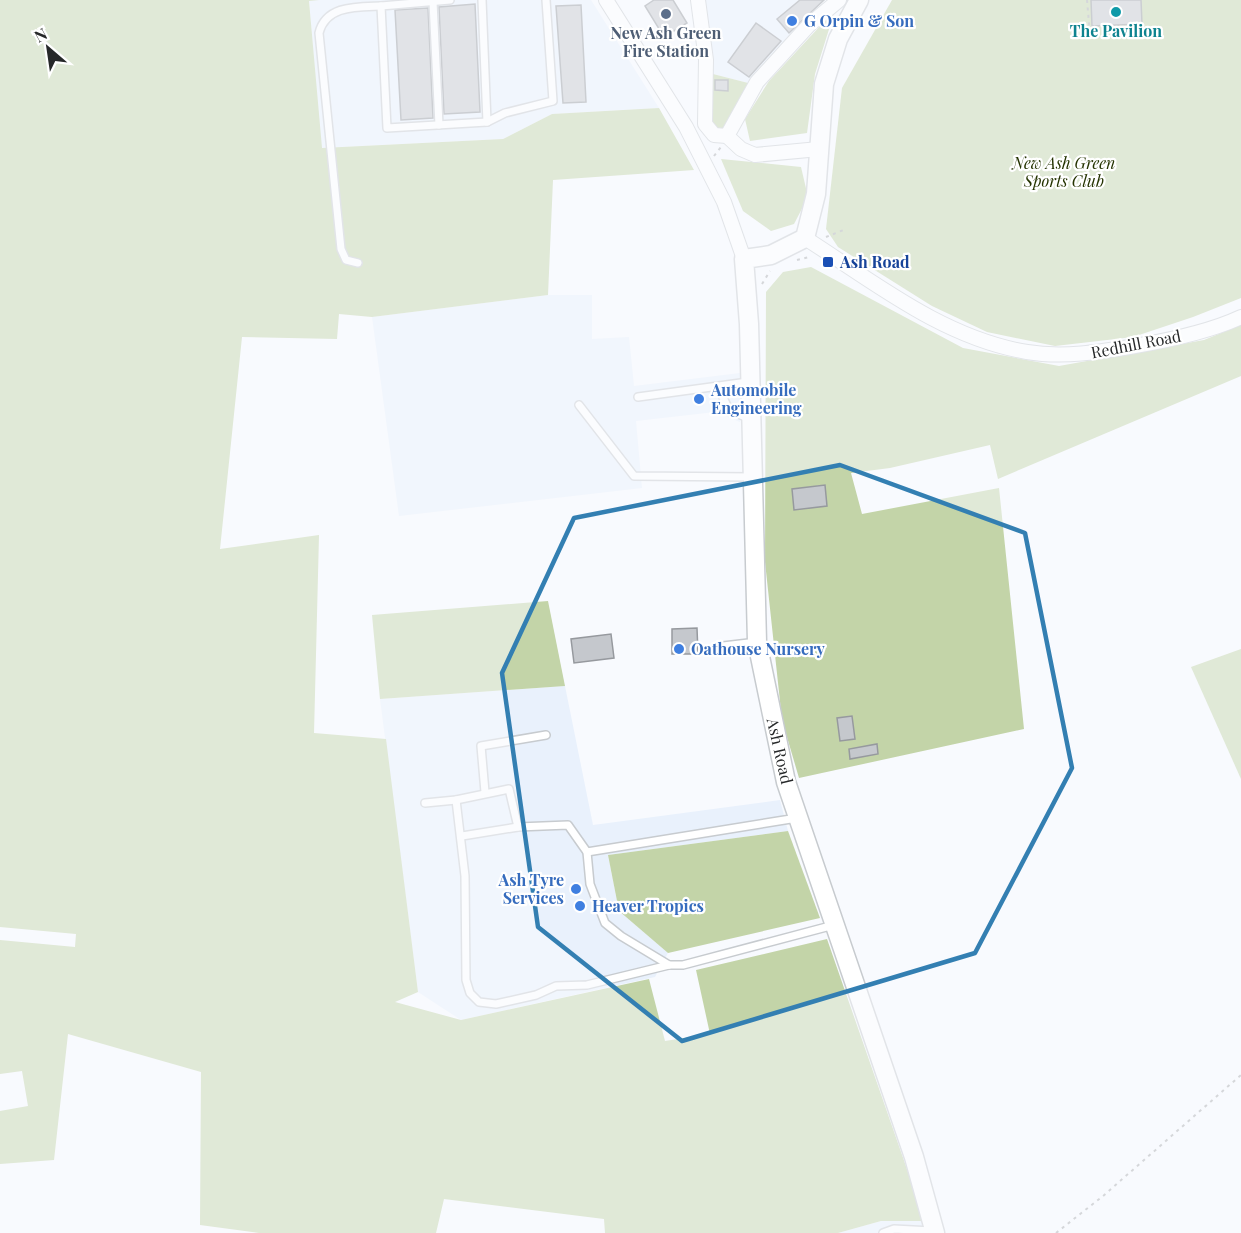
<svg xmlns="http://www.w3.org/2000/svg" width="1241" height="1233" font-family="'Playfair Display',serif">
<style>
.built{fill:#e9f1fc}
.green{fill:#c3d4a8;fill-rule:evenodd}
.building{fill:#c5c8cd;stroke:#96999e;stroke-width:1.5}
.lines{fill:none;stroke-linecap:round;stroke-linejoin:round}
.lane-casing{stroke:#c7cbcf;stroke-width:10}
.street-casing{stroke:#c7cbcf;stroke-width:16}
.secondary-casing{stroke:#c7cbcf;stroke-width:21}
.path{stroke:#abadb0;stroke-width:2;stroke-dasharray:3 4.5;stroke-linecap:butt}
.lane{stroke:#fff;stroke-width:7}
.street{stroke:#fff;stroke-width:14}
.secondary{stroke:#fff;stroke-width:18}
.marked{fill:none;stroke:#337fb2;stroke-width:4.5;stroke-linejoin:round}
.culture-dot{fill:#0f9aa8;stroke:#fff;stroke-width:2}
.service-dot{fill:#5c6f8a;stroke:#fff;stroke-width:2}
.shop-dot{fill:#3f7fe0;stroke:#fff;stroke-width:2}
.transit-dot{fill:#1a4fb4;stroke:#fff;stroke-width:2}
.labels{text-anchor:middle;stroke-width:4.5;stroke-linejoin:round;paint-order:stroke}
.shop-label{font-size:16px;font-weight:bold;fill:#366cbe;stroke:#fff;text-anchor:start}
.culture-label{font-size:16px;font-weight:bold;fill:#0d838f;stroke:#fff}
.service-label{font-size:16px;font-weight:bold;fill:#4e5e75;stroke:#fff}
.park-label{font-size:16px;font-style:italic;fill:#243300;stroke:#fff}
.transit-label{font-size:16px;font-weight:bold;fill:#164399;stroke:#fff;text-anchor:start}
.street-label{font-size:16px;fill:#262829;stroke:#fff}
</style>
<rect width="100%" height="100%" fill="#f8fafe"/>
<!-- built -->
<g class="built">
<path d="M309,0H591L659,108L552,114L503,139L321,148Z"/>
<path d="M705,0H813L820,9L752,84L713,74Z"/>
<path d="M548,295H592V339L629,337L634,386L740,373V422L715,412L636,421L642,488L399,516L372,317Z"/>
<path d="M565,686L593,825L780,800L788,831L608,855L619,911L668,953L655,977L461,1020L418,992L380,699Z"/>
<path d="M881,1221H925L928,1233H838Z"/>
</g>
<!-- green -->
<g class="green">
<path d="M0,0H319L309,1L322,148L503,139L552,114L659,108L694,170L553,180L548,295L372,317L339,314L337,339L242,337L220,549L319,535L314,733L386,739L418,992L395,1002L461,1020L649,979L665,1041L710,1034L696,970L827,939L925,1221H881L838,1233H605L604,1219L444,1199L436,1233H259L200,1225L201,1072L68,1034L54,1160L0,1164V1111L28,1106L22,1071L0,1074V940L75,947L76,934L0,927Z"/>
<path d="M892,0H1241V298L1193,317L1133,337L1055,346L987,332L932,306L838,247L826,229L842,88Z"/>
<path d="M835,10L815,74L807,133L750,141L745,119L769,81Z"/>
<path d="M713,74L752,84L723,130L714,129L709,123Z"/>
<path d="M721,159L801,167L808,197L794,224L771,231L743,211Z"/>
<path d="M811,267L963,348L1059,366L1204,340L1241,325V376L998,479L990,445L890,468L851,473L862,514L999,488L1024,729L799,778L782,720L765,562L766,292L783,272ZM824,485L794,509L792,489ZM852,716L855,739L841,741L837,718ZM877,745L878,754L850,759L849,749Z"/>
<path d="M548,601L565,686L380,699L372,615Z"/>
<path d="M1241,649V779L1191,667Z"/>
<path d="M788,831L820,918L668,953L619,911L608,855Z"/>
</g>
<!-- building -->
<g class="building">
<path d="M654,0H673L687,23L664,37L645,6Z"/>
<path d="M800,0H824L789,33L777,19Z"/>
<path d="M1091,0H1141L1142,24L1092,26Z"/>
<path d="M475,4L480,112L444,114L439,7Z"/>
<path d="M581,5L586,102L563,103L556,6Z"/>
<path d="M428,8L433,118L401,120L395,10Z"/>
<path d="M756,23L781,41L749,77L728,62Z"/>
<path d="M715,80H728V91L715,90Z"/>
<path d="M825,485L827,506L794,510L792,489Z"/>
<path d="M697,628L698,654H672V629Z"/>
<path d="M611,634L614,658L574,663L571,639Z"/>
<path d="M852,716L855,739L840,741L837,718Z"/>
<path d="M877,744L878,754L850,759L849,749Z"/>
</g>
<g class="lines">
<!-- lane casing -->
<g class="lane-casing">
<g id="lane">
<path d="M450,0L381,6L387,128L487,122L505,113L553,101L546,0"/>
<path d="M482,0L487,122"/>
<path d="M433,2L439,125"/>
<path d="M358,263L346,260L341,249L319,33C326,5 357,7 381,6"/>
<path d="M718,387L729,410L750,419"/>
<path d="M638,397L748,382"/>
<path d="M579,405L634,476L752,477"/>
<path d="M723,646L757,642"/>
<path d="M485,792L481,746L546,735"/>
<path d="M456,800L465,876L466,980L470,993L479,1002L496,1004L536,995L556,986L587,985L669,965H683L834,925"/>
<path d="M425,803L456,800L509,789L518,827L568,825L587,852L590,884L605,923L621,936L669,965"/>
<path d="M462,836L518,827"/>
<path d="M587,852L797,818"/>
<path d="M883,1233L894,1229L932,1231"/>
</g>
</g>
<!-- street casing -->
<g class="street-casing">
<g id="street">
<path d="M606,0L686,127L724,202L744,259"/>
<path d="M698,0L706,60L705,124L714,135L727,136"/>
<path d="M819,149L755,155L741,149L727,136L757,82L809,25L839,0"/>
<path d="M805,238C874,282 943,338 1027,352C1063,358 1100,352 1135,346C1170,340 1209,332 1241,317"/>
</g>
</g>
<!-- secondary casing -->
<g class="secondary-casing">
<path id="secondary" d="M859,0L838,39L824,84L816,194L805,238L771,255L744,259L749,324L757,642L786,782L914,1157L935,1233"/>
</g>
<!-- path -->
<g class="path">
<path d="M1087,0L1090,35"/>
<path d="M714,156L721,147"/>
<path d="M826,237L846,229"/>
<path d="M797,260L809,257"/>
<path d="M762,284L770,271"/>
<path d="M1056,1233L1103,1196L1241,1075"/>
</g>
<!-- lane -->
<use href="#lane" class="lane"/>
<!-- street -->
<use href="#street" class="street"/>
<!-- secondary -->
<use href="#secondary" class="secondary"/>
</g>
<!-- marked area -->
<path d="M0 0H1241V1233H0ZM840,465L1025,533L1072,768L975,953L682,1041L538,927L502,673L574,518Z" fill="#f8fafe" fill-opacity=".55" fill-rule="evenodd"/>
<path class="marked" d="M840,465L1025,533L1072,768L975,953L682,1041L538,927L502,673L574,518Z"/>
<!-- markers -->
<circle class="culture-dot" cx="1116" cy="12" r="6"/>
<circle class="service-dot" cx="666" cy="14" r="6"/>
<g class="shop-dot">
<circle cx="792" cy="21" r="6"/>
<circle cx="699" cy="399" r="6"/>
<circle cx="679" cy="649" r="6"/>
<circle cx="576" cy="889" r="6"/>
<circle cx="580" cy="906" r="6"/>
</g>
<rect class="transit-dot" x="822" y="256" width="12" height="12" rx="3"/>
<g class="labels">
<!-- shop labels -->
<g class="shop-label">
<text x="804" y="27">G Orpin &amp; Son</text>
<text x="711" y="396">Automobile<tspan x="711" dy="18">Engineering</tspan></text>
<text x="691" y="655">Oathouse Nursery</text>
<text x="564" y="886" text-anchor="end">Ash Tyre<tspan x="564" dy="18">Services</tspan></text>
<text x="592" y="912">Heaver Tropics</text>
</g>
<!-- culture labels -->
<g class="culture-label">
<text x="1116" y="37">The Pavilion</text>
</g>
<!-- service labels -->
<g class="service-label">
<text x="666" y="39">New Ash Green<tspan x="666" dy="18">Fire Station</tspan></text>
</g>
<!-- park labels -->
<g class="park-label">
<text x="1064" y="169">New Ash Green<tspan x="1064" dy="18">Sports Club</tspan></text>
</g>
<!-- transit labels -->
<g class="transit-label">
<text x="840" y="268">Ash Road</text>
</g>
<!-- street labels -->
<g class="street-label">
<text transform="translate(1136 344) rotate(-11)" y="6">Redhill Road</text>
<text transform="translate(780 751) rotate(77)" y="6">Ash Road</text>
</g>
</g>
<!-- north arrow -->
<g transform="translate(48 48) rotate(331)" stroke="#ffffff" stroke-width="4.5" paint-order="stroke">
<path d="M0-4.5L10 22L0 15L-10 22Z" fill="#262829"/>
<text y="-9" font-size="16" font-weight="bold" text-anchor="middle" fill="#262829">N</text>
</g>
</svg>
